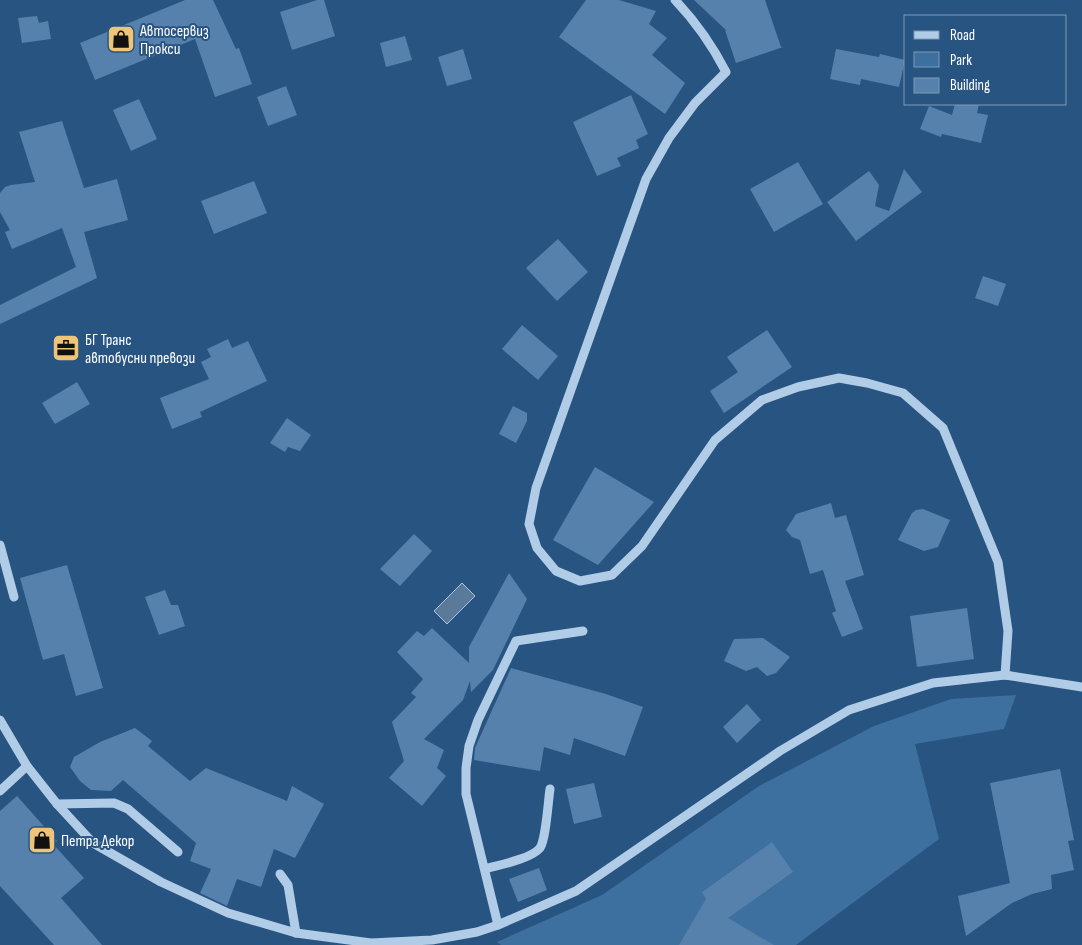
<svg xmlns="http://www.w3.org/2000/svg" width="1082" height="945" font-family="'Sofia Sans Condensed',sans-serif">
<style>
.green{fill:#3d6f9f}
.water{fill:#5b7998;stroke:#a6c7e6}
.building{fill:#5581ac}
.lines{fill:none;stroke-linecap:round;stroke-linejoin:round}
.minor{stroke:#b1cce6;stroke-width:9}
.labels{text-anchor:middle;stroke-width:4;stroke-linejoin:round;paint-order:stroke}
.poi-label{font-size:16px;fill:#fff;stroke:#285482;text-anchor:start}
</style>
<rect width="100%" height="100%" fill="#285482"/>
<!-- green -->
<path class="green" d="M1016,695L1004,729L915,744L939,839L796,945H501L497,942L602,895L759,786L874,726L951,699Z"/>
<!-- water -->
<path class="water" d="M462,583L475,596L447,624L434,611Z"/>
<!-- building -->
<g class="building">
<path d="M185,0H213L236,49L239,48L252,84L215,97L195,39L95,80L80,43Z"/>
<path d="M317,0H324L335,36L292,50L280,12Z"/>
<path d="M586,0H619L656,11L649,24L667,38L652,55L685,83L665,114L559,37Z"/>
<path d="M694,0H765L781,47H783L736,63L725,30L727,31Z"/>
<path d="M37,16L39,23L48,21L51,39L22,43L18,18Z"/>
<path d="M405,36L412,60L386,67L380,43Z"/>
<path d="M463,49L472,79L447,86L438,57Z"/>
<path d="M836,49L879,57L880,54L905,60L899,87L861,79L860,85L830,79Z"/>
<path d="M286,86L297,115L268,126L257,97Z"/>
<path d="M631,95L648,134L636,140L639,148L617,158L621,166L597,176L573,122Z"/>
<path d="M139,99L157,139L131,151L113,110Z"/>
<path d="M955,104H979L977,113L988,115L981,143L942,134L941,137L920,129L929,106L952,115Z"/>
<path d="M62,121L84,188L117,179L128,220L84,232L97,278L0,324V305L76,267L62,228L12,249L5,232L10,230L0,212V193L5,187L11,185L35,182L19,132Z"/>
<path d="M798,162L823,204L774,232L750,189Z"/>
<path d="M904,169L922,192L856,241L827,202L869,171L879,185L875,206L889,211Z"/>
<path d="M254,181L267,213L214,234L201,201Z"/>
<path d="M558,239L588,272L557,301L526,268Z"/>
<path d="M983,276L1006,284L998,306L975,298Z"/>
<path d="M522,325L558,356L538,380L502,349Z"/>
<path d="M767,330L792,367L724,413L710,391L738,372L727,357Z"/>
<path d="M228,339L232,348L248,341L267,381L200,412L202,417L172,429L160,398L209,379L201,362L211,357L207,349Z"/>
<path d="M77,382L90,404L55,424L42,403Z"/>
<path d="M513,406L527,413V421L516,443L499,434Z"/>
<path d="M287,418L311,435L300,451L288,447L285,452L270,443Z"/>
<path d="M595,467L654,502L598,565L553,540Z"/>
<path d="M831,503L835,518L846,515L864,575L845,581L863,629L842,637L832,613L836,611L823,570L810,574L800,540L792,537L786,530L796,514Z"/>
<path d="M923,509L950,520L938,547L924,551L898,540L912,513L916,510Z"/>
<path d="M414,534L432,551L400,586L380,569Z"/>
<path d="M67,565L103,688L76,696L64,654L43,660L20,578Z"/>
<path d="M509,573L527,599L493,670L471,692L470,681L463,700L424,739L444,750L437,768L446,776L422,806L389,778L404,761L392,722L416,697L411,693L423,679L397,652L417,631L424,636L432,628L469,663V647Z"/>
<path d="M165,590L171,605H178L185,626L159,635L145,597Z"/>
<path d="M967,608L974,659L917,667L910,616Z"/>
<path d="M763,638L790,657L776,673L767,676L757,667L746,671L724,661L734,639Z"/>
<path d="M511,668L606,694L643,707L625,756L574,738L570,755L544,747L540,771L474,760L475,748Z"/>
<path d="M747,704L761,720L737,743L723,727Z"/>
<path d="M135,728L152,741L148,746L190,781L206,768L287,801L292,786L324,804L295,858L274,849L261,887L237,879L227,906L200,893L211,869L190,861L196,843L123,780L111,791L91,790L80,781L70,767L74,757L100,742Z"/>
<path d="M1060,769L1074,840L1068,841L1074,870L1051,875L1052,889L1032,894L1012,903L966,936L958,896L1010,883L990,783Z"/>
<path d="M594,783L602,817L574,824L566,789Z"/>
<path d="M17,796L57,841L53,844L84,878L61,898L102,945H54L0,886V811Z"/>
<path d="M772,842L793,872L728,918L774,945H679L706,899L702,892Z"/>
<path d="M539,868L547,890L518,902L509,879Z"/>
</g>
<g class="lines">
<!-- minor -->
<g class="minor">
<path d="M675,0C696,22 712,45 726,72L695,103L669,138L646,179L536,488L529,524L537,548L556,571L580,581L612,575L642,546L715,440L762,400L798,387L839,378L867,383L903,393L943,428L998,562L1008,631L1005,675"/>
<path d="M0,545L14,597"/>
<path d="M0,720L27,766L57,804L93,843L161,882L228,913L296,933L371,943L432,940L477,932L498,925L576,891L780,751L849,710L933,683L1005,675L1082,687"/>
<path d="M0,791L27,766"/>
<path d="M57,804L114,803L128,809L178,852"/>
<path d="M485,869C499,865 531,859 540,848C546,839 548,802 550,789"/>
<path d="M280,874L288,885L296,933"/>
<path d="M498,925L466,794V768L469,746L478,720L516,641L583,631"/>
</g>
</g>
<!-- icons -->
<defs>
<g id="shop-square" transform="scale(1.4375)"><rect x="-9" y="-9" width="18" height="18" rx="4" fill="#eec578" stroke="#285482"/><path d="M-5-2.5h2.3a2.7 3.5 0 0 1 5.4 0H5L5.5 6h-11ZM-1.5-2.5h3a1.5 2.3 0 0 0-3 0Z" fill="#111"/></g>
<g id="office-square" transform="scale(1.4375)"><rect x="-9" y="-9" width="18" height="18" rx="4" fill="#eec578" stroke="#285482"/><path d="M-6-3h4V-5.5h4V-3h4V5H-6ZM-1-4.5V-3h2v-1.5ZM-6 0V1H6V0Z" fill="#111"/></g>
</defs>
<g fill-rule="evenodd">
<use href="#shop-square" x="121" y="39"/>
<use href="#office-square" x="66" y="348"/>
<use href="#shop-square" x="42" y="840"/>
</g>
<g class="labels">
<!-- poi labels -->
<g class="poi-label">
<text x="140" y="36">Автосервиз<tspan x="140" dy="18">Прокси</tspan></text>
<text x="85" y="345">БГ Транс<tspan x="85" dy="18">автобусни превози</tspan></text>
<text x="61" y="846">Петра Декор</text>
</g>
</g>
<!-- legend -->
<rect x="904" y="15" width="162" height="90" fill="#285482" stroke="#7e98b4"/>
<rect x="914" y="31" width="25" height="8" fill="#b1cce6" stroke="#7e98b4"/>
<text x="950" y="40" font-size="15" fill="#ffffff">Road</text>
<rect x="914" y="52" width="25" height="15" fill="#3d6f9f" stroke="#7e98b4"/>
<text x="950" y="65" font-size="15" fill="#ffffff">Park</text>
<rect x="914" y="78" width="25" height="15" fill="#5581ac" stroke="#7e98b4"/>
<text x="950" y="90" font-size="15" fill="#ffffff">Building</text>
</svg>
